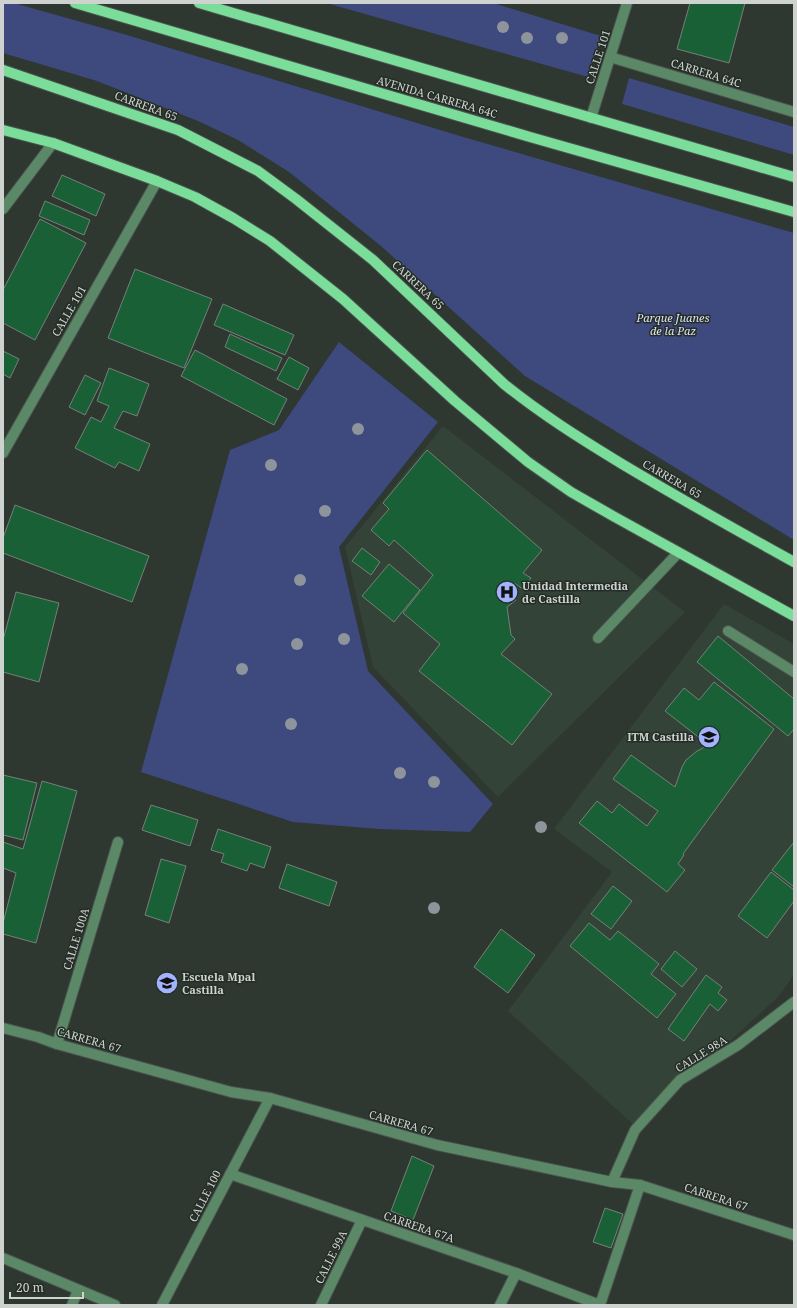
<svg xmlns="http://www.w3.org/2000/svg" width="797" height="1308" font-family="'Noto Serif',serif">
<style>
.built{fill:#344338}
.green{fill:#3e497e}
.building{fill:#1a6036;stroke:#768078}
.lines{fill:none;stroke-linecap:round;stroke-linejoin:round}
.minor-casing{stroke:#4b534d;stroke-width:12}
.major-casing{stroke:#4b534d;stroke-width:12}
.minor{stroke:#5b8968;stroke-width:10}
.major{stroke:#7add9a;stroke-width:10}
.tree{fill:#8e949b}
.labels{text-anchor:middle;stroke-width:3;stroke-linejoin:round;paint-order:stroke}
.street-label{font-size:11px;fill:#ced3cf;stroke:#242d26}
.park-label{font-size:11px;font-style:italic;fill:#dce1f3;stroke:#242d26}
.poi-label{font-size:11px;font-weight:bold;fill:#ced3cf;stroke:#242d26;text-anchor:start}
</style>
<rect width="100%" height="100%" fill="#2e3730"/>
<!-- built -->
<g class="built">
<path d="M443,426L685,612L498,797L373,667L345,547Z"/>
<path d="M724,604L794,644V975L779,996L636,1127L508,1011L612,872L554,829Z"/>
</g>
<!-- green -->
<g class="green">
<path d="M3,3H14L127,35L460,136L794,233V540L525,376L381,246L289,172L238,140L198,121L97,81L3,53Z"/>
<path d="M326,3H493L601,36L588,77Z"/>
<path d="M629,78L794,127V155L622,104Z"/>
<path d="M339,342L438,422L339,547L368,671L493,804L470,832L379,829L293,822L141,772L230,450L279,430Z"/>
</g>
<!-- building -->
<g class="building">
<path d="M690,3H745L729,63L677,49Z"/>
<path d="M62,175L105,194L96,216L52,196Z"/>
<path d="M45,201L90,220L84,235L39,216Z"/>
<path d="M40,219L86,243L35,340L3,323V290Z"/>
<path d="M135,269L212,299L184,368L108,338Z"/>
<path d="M223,304L294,335L285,355L214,325Z"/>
<path d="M230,334L282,358L276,371L225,347Z"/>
<path d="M195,350L287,399L274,425L181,376Z"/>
<path d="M3,351L19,359L10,378L3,374Z"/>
<path d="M289,357L309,368L298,390L277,379Z"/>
<path d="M109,368L149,384L137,416L123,411L114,428L150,444L139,471L119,462L115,468L75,448L91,417L101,422L109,406L97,401Z"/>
<path d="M85,375L101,383L85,415L69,407Z"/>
<path d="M427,450L542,550L523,573L531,578L523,589L514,583L508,590L516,600L507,607L511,635L515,639L501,654L552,694L512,745L419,671L440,644L403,613L433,575L394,540L389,546L371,530L389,509L383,503Z"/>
<path d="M15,505L149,556L132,602L3,553V538Z"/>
<path d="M362,548L380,562L371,575L352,561Z"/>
<path d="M389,564L420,590L394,622L362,596Z"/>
<path d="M16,592L59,603L39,682L3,672V640Z"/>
<path d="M718,636L794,699V729L788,736L697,662Z"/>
<path d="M714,682L774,729L683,854L684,855L678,864L685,870L667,892L579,823L597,801L612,813L619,804L647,826L658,811L613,779L631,755L675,787L682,767L686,760L697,751L703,748L706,743L665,711L684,688L699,700Z"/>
<path d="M3,775L37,783L23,840L3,835Z"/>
<path d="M42,781L77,791L36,943L3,934V923L16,873L3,868V842L23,849Z"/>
<path d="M151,805L198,820L190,846L142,830Z"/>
<path d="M218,829L271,847L264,868L250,863L247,871L221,862L224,854L211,850Z"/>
<path d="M794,842V887L772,870Z"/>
<path d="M161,859L186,866L169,923L145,915Z"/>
<path d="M287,864L337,882L329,906L279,888Z"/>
<path d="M771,872L794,890V901L767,938L738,916Z"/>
<path d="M613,886L632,901L611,929L591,914Z"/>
<path d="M589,923L610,940L618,931L659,964L651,974L676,994L657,1018L570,946Z"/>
<path d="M501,929L535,955L508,993L474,967Z"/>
<path d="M675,951L697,969L682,987L661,969Z"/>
<path d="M706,975L722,987L718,993L727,1000L718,1011L710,1004L684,1041L668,1029Z"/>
<path d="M412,1156L434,1166L413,1220L391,1211Z"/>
<path d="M605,1208L623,1214L611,1248L593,1242Z"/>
</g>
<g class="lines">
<!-- minor casing -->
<g class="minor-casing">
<g id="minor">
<path d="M610,57L794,112"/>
<path d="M591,118L627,3"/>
<path d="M3,209L53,143"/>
<path d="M3,453L157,181"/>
<path d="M728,631L794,672"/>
<path d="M598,638L678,553"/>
<path d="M3,1028L38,1037L57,1044L231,1092L270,1098L437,1145L612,1182L640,1185L794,1235"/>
<path d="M57,1044L118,842"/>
<path d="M230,1174L516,1273L600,1305L640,1185"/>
<path d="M612,1182L635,1130L680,1080L738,1045L794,1002"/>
<path d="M3,1258L115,1305"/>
<path d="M72,1305L78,1290"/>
<path d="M162,1305L270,1098"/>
<path d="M321,1305L362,1220"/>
<path d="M500,1305L516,1273"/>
</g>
</g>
<!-- major casing -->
<g class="major-casing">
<g id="major">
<path d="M75,3L530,137L794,212"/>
<path d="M199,3L794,177"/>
<path d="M3,70L178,130L258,171L296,199L373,260L504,384C541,414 581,439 622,464C679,498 736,530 794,562"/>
<path d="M3,130L53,143L157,181L195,197L233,218L270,241L343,299L455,401L528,462L571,492L613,516L794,616"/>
</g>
</g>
<!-- minor -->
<use href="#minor" class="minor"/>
<!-- major -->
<use href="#major" class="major"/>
</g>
<!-- trees -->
<g class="tree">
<circle cx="503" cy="27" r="6"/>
<circle cx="527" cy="38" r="6"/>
<circle cx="562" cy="38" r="6"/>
<circle cx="358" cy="429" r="6"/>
<circle cx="271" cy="465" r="6"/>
<circle cx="325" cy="511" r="6"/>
<circle cx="300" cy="580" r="6"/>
<circle cx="344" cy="639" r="6"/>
<circle cx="297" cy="644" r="6"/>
<circle cx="242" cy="669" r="6"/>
<circle cx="291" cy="724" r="6"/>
<circle cx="400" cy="773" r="6"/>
<circle cx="434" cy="782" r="6"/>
<circle cx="541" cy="827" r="6"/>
<circle cx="434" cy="908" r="6"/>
</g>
<!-- icons -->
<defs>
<g id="hospital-disc" transform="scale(1.15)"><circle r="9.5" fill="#a1b3fd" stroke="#242d26"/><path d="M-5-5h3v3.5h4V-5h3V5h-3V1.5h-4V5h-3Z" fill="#111"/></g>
<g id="university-disc" transform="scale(1.15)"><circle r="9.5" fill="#a1b3fd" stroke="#242d26"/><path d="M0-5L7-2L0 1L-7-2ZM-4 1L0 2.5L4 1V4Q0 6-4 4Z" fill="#111"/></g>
<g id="school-disc" transform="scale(1.15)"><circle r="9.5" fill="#a1b3fd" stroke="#242d26"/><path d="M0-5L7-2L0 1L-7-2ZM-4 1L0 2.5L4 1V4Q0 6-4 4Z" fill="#111"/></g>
</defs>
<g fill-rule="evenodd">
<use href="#hospital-disc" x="507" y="592"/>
<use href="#university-disc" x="709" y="737"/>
<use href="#school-disc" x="167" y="983"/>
</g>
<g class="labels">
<!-- street labels -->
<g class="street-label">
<text transform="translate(598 57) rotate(-72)" y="4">CALLE 101</text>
<text transform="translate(706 73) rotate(17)" y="4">CARRERA 64C</text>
<text transform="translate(437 97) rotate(16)" y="4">AVENIDA CARRERA 64C</text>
<text transform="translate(146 106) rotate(20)" y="4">CARRERA 65</text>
<text transform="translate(418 285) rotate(43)" y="4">CARRERA 65</text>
<text transform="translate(69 311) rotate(-60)" y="4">CALLE 101</text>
<text transform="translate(672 479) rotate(30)" y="4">CARRERA 65</text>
<text transform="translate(76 939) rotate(-73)" y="4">CALLE 100A</text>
<text transform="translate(89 1040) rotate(16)" y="4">CARRERA 67</text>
<text transform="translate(701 1054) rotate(-32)" y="4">CALLE 98A</text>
<text transform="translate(401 1123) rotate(16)" y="4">CARRERA 67</text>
<text transform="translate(205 1196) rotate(-63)" y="4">CALLE 100</text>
<text transform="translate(716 1197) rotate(18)" y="4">CARRERA 67</text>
<text transform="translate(419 1227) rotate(19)" y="4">CARRERA 67A</text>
<text transform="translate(331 1257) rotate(-64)" y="4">CALLE 99A</text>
</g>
<!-- park labels -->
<g class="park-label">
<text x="673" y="322">Parque Juanes<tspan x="673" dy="13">de la Paz</tspan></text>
</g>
<!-- poi labels -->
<g class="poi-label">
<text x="522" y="590">Unidad Intermedia<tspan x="522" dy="13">de Castilla</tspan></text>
<text x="694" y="741" text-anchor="end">ITM Castilla</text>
<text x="182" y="981">Escuela Mpal<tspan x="182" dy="13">Castilla</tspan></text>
</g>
</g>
<!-- border -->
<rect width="797" height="1308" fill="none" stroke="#ced3cf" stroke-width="8"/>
<!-- scale -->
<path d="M10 1292v6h73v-6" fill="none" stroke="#ced3cf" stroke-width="2"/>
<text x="16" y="1292" font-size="12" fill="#ced3cf" stroke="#242d26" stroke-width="3" paint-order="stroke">20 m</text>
</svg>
